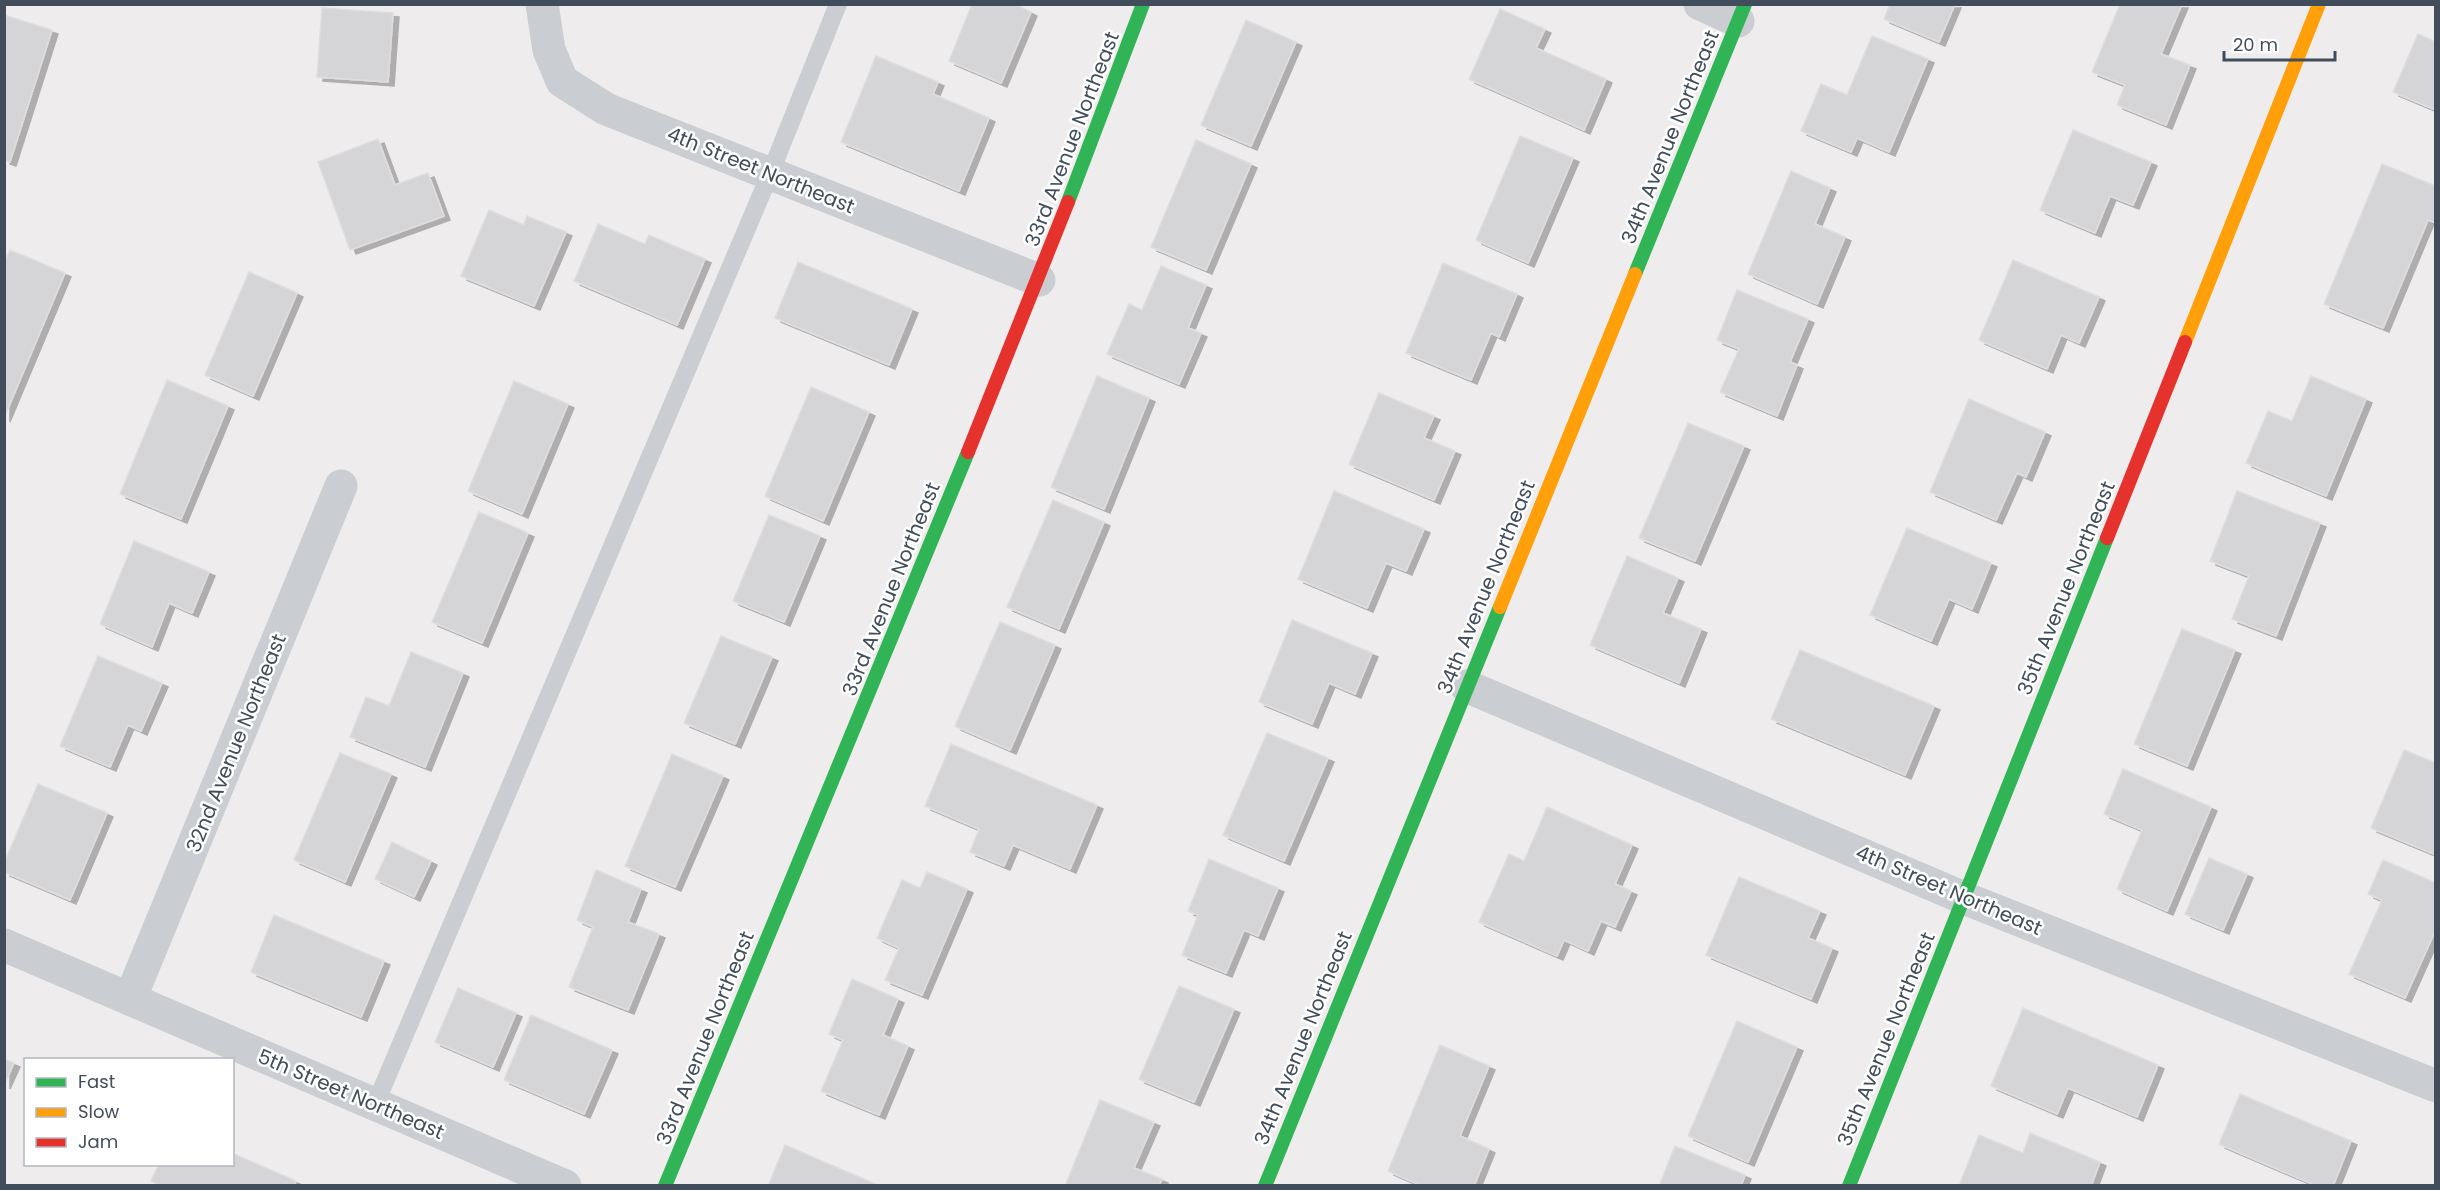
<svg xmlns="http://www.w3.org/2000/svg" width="2440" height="1190" font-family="Poppins,sans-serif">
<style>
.building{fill:#d5d4d7;stroke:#dfdedf;stroke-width:1.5;filter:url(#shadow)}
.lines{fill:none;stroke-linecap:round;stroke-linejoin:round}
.lane{stroke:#cacdd1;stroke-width:18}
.street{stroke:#cacdd1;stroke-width:33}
.fast{stroke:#30b455;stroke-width:14}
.slow{stroke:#ff9f0a;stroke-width:14}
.jam{stroke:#e5322d;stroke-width:14}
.labels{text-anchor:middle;stroke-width:5;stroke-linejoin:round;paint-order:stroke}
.street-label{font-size:20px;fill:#424d5b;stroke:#fff}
</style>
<defs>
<filter id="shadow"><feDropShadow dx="6" dy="4" stdDeviation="0" flood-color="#0004"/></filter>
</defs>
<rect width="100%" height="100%" fill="#eeecec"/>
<!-- building -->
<g class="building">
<path d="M972,4H1015L1031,12L1001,83L949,61Z"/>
<path d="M1890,4H1955L1939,42L1884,19Z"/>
<path d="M2120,4H2182L2161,54L2190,65L2166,125L2117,105L2125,85L2092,72Z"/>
<path d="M322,8L393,13L388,82L317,77Z"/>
<path d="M1500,9L1545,29L1536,48L1606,79L1584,130L1469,79Z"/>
<path d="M4,15L52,30L10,162L4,160Z"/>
<path d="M1246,20L1296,42L1251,146L1201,125Z"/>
<path d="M2418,34L2436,42V110L2393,92Z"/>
<path d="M1872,36L1928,59L1889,152L1857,138L1851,152L1801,131L1821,84L1847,95Z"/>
<path d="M876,56L938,82L933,94L989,118L959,191L841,142Z"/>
<path d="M2073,130L2151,162L2133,205L2110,196L2095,233L2040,210Z"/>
<path d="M1520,136L1573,158L1528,263L1476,240Z"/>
<path d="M378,139L395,185L428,173L444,216L350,250L318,162Z"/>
<path d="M1196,140L1251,164L1206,270L1151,247Z"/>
<path d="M2382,164L2436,186V223L2428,220L2383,328L2324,304Z"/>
<path d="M1791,171L1830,188L1815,224L1845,237L1817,304L1748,274Z"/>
<path d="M489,210L524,225L527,216L566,232L534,306L461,276Z"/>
<path d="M598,224L645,244L649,235L705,259L677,325L574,281Z"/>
<path d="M10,250L65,273L4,418V263Z"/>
<path d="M2013,260L2099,297L2079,343L2061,335L2047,369L1979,340Z"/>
<path d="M798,262L912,309L889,365L775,318Z"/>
<path d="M1443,263L1517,294L1499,337L1491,333L1471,380L1406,353Z"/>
<path d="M1161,266L1206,285L1188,328L1201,333L1179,384L1107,354L1129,304L1142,310Z"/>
<path d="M249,272L297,293L253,396L205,375Z"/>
<path d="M1737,290L1808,319L1790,362L1797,365L1777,416L1720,392L1739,349L1717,340Z"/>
<path d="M1097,376L1149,398L1104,509L1051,487Z"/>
<path d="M2311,376L2366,399L2326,496L2246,463L2268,411L2292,421Z"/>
<path d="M167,380L228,406L181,519L120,494Z"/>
<path d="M514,381L568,404L522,514L468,491Z"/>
<path d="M811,387L869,412L823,521L765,496Z"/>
<path d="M1379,393L1434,416L1424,438L1455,451L1434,500L1349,464Z"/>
<path d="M1969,399L2045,432L2026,477L2017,473L1996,520L1930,492Z"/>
<path d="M1688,423L1744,446L1695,561L1639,538Z"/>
<path d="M1334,491L1424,529L1406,571L1386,563L1367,608L1298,579Z"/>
<path d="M2237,491L2320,523L2276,636L2232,619L2249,576L2210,561Z"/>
<path d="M1053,500L1104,522L1059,629L1007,607Z"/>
<path d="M479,512L528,533L482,643L432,622Z"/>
<path d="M769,515L820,536L784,622L733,601Z"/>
<path d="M1907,528L1991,563L1972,609L1949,599L1931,641L1870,615Z"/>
<path d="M134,541L209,572L192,613L169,603L152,647L100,624Z"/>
<path d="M1627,556L1678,578L1663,613L1701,629L1679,683L1590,645Z"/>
<path d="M1292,620L1372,653L1355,694L1329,683L1312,724L1259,702Z"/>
<path d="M1000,622L1055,645L1010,750L955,726Z"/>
<path d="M2182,629L2235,650L2187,766L2134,744Z"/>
<path d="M721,636L772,657L735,744L684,723Z"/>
<path d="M1800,650L1934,706L1905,775L1771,719Z"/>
<path d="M411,652L463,673L425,767L350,737L366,697L389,706Z"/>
<path d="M98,656L162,683L141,731L128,725L110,767L60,746Z"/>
<path d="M1267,733L1328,758L1284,861L1223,835Z"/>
<path d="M951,744L1097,805L1070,869L1013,845L1004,866L970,852L979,829L925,806Z"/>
<path d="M2404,750L2436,763V855L2371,828Z"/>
<path d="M340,753L391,774L345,882L294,860Z"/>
<path d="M672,754L723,776L675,887L625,866Z"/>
<path d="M2123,769L2211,807L2167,911L2117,889L2142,830L2104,814Z"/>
<path d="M38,784L107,813L70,900L4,872V863Z"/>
<path d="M1547,807L1632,845L1615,884L1631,891L1615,927L1601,921L1588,951L1564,940L1557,956L1479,922L1509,854L1524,861Z"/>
<path d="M392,842L431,861L414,897L375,879Z"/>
<path d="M2209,858L2247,874L2223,930L2185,914Z"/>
<path d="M1209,859L1278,888L1258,936L1244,930L1226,973L1182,955L1198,915L1188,911Z"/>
<path d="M2383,860L2436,883V929L2405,998L2349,974L2382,900L2368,894Z"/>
<path d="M596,870L641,889L628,922L659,934L628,1010L569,987L593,927L577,920Z"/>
<path d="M927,872L967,889L922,995L885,980L899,948L877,938L902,880L920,888Z"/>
<path d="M1739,877L1820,911L1808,938L1832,948L1811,999L1706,955Z"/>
<path d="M274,915L384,961L361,1017L251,972Z"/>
<path d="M852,979L898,999L883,1035L908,1046L879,1115L821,1091L843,1040L829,1034Z"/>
<path d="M1179,986L1234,1009L1194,1102L1139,1079Z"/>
<path d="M458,988L516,1013L493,1067L435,1042Z"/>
<path d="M2023,1008L2158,1065L2137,1117L2068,1088L2057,1114L1991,1086Z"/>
<path d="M531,1015L612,1050L584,1114L504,1080Z"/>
<path d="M1737,1021L1797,1047L1748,1162L1688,1136Z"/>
<path d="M1440,1045L1489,1066L1460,1136L1489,1149L1474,1186H1422L1388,1171Z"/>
<path d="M4,1059L14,1063L4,1085Z"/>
<path d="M2240,1094L2351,1141L2333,1186H2317L2219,1144Z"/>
<path d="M1100,1100L1154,1122L1134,1168L1162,1179L1159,1186H1065Z"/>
<path d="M2030,1133L2100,1162L2091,1186H1959L1979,1135L2023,1153Z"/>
<path d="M785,1145L880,1186H768Z"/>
<path d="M1675,1146L1745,1175L1741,1186H1659Z"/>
<path d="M232,1153L296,1181L294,1186H161L151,1181L159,1164H232Z"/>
</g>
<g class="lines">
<!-- lane -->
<path class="lane" d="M375,1105L770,174L838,4"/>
<!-- street -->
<g class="street">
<path d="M542,4L549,50L562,81L606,109L1039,280"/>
<path d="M1700,4L1738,21"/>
<path d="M1466,686L1964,898L2436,1086"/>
<path d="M4,945L565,1186"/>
<path d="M130,999L341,486"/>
</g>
<!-- fast -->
<g class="fast">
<path d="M1068,202L1143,4"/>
<path d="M1635,274L1745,4"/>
<path d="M665,1186L968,452"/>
<path d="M1265,1186L1500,607"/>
<path d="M1849,1186L2107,538"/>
</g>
<!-- slow -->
<g class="slow">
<path d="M2185,342L2319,4"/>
<path d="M1500,607L1635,274"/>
</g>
<!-- jam -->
<g class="jam">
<path d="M968,452L1068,202"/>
<path d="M2107,538L2185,342"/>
</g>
</g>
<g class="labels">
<!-- street labels -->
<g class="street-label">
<text transform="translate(1670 137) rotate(-68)" y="7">34th Avenue Northeast</text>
<text transform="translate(1072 139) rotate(-69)" y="7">33rd Avenue Northeast</text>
<text transform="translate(761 170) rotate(22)" y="7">4th Street Northeast</text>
<text transform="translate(1486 587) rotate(-68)" y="7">34th Avenue Northeast</text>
<text transform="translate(2066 588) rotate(-68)" y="7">35th Avenue Northeast</text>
<text transform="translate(891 589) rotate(-68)" y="7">33rd Avenue Northeast</text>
<text transform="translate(236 743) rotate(-68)" y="7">32nd Avenue Northeast</text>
<text transform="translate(1949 890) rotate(23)" y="7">4th Street Northeast</text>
<text transform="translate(705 1038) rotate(-68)" y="7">33rd Avenue Northeast</text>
<text transform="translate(1303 1038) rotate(-68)" y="7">34th Avenue Northeast</text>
<text transform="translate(1886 1039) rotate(-68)" y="7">35th Avenue Northeast</text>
<text transform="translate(351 1094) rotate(23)" y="7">5th Street Northeast</text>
</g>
</g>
<!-- border -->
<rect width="2440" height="1190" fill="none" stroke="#424d5b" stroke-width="12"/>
<!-- legend -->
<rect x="24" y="1058" width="210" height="108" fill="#ffffff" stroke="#b3b8bd" stroke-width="1.5"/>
<rect x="36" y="1078" width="30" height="9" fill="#30b455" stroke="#b3b8bd" stroke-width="1.5"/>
<text x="78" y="1088" font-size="18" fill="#424d5b">Fast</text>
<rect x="36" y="1108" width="30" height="9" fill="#ff9f0a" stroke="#b3b8bd" stroke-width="1.5"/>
<text x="78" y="1118" font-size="18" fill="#424d5b">Slow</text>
<rect x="36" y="1138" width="30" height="9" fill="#e5322d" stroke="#b3b8bd" stroke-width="1.5"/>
<text x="78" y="1148" font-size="18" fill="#424d5b">Jam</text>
<!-- scale -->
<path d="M2224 51v9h111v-9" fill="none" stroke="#424d5b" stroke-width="3"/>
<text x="2233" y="51" font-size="18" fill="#424d5b" stroke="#ffffff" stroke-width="4.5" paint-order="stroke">20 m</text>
</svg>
